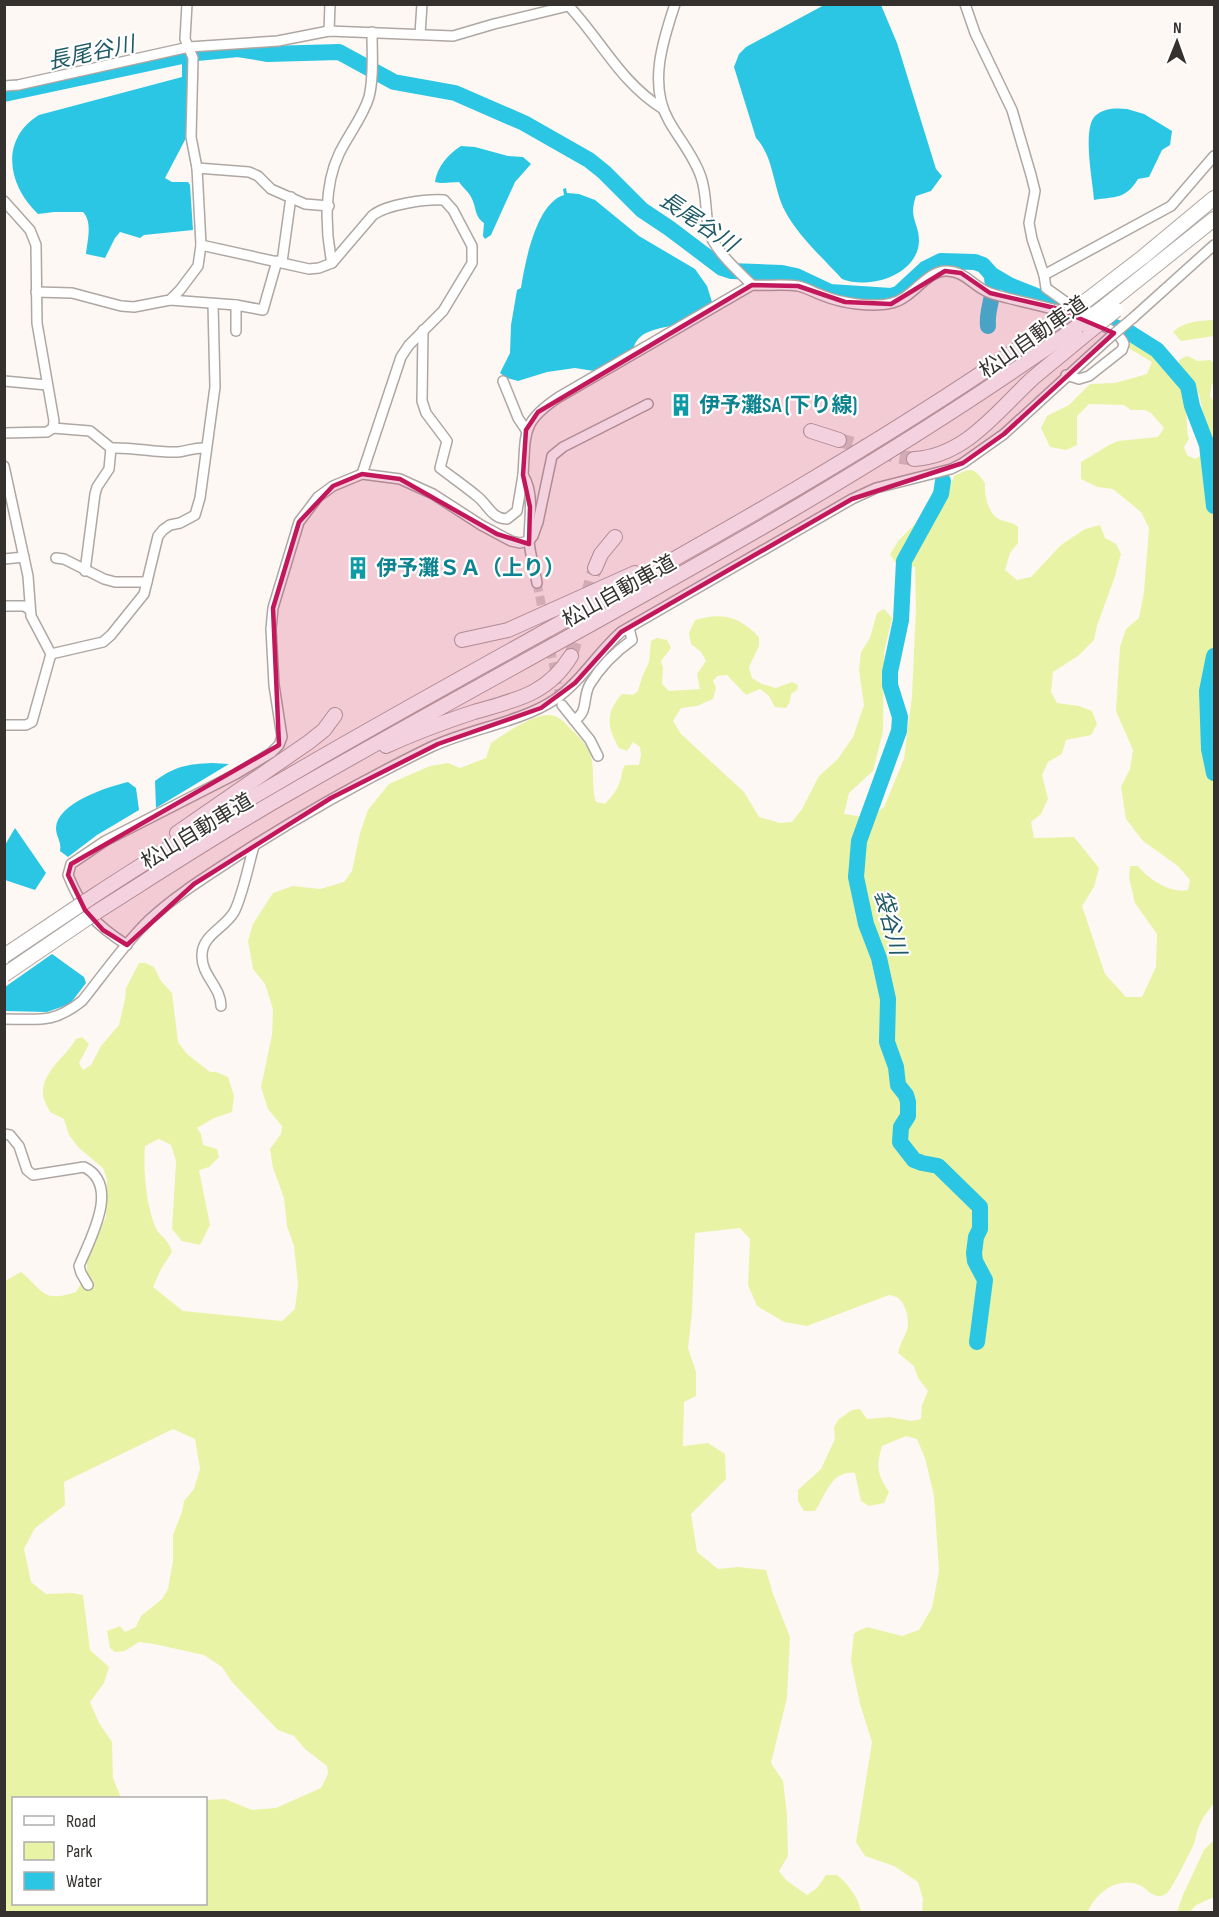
<svg xmlns="http://www.w3.org/2000/svg" width="1219" height="1917" font-family="'Sofia Sans Condensed','Noto Sans JP',sans-serif">
<style>
.green{fill:#e9f3a6;fill-rule:evenodd}
.water{fill:#2bc6e3}
.lines{fill:none;stroke-linecap:round;stroke-linejoin:round}
.river{stroke:#2bc6e3;stroke-width:16}
.minor-tunnel{stroke:#d6d0cd;stroke-width:9;stroke-dasharray:9 4.5;stroke-linecap:butt}
.highway-tunnel{stroke:#d6d0cd;stroke-width:14;stroke-dasharray:14 7;stroke-linecap:butt}
.minor-casing{stroke:#aea7a3;stroke-width:12}
.highway-casing{stroke:#aea7a3;stroke-width:16}
.minor{stroke:#fff;stroke-width:9}
.highway{stroke:#fff;stroke-width:14}
.minor-bridge-casing{stroke:#aea7a3;stroke-width:12;stroke-linecap:butt}
.highway-bridge-casing{stroke:#aea7a3;stroke-width:16;stroke-linecap:butt}
.minor-bridge{stroke:#fff;stroke-width:9}
.highway-bridge{stroke:#fff;stroke-width:14}
.marked{fill:#c2185b;fill-opacity:0.2;stroke:#c2185b;stroke-width:4.5;stroke-linejoin:round}
.labels{text-anchor:middle;stroke-width:4.5;stroke-linejoin:round;paint-order:stroke}
.street-label{font-size:21px;fill:#34312f;stroke:#fff}
.culture-label{font-size:21px;font-weight:bold;fill:#0d838f;stroke:#fff;text-anchor:start}
.water-label{font-size:22px;font-style:italic;fill:#1e5965;stroke:#fff}
</style>
<rect width="100%" height="100%" fill="#fef8f4"/>
<!-- green -->
<g class="green">
<path d="M1214,320V336L1181,341L1173,332C1184,321 1199,321 1214,320Z"/>
<path d="M1134,339C1149,345 1174,368 1182,383C1190,399 1184,422 1189,439L1184,447L1187,455L1195,459L1202,455V443L1206,428L1199,394L1179,370V360L1187,356L1198,361L1210,360L1214,363V382L1212,384L1210,396L1214,402V1803C1210,1809 1204,1815 1201,1822C1197,1829 1196,1837 1194,1844C1190,1852 1172,1889 1167,1893C1154,1902 1149,1889 1139,1885C1118,1876 1095,1893 1088,1912H922L923,1899L918,1882L894,1866L865,1856L856,1842L872,1742L860,1704L851,1661L854,1633L867,1627L902,1636L919,1630L932,1608L939,1571L934,1496L925,1458L917,1439L906,1436L882,1446C876,1466 877,1474 889,1492L884,1503L869,1506L861,1501L855,1473C831,1470 826,1495 815,1511H804L798,1501V1490L821,1469L835,1439L834,1427L839,1419L852,1410L860,1409L867,1419L889,1417L912,1421L921,1419L922,1405L928,1391L918,1378L914,1366L898,1353C900,1344 904,1338 907,1330C910,1321 906,1304 898,1298C896,1296 892,1296 889,1295L807,1326L784,1322L757,1306L748,1285L750,1239L740,1228L695,1233L692,1313L688,1348L696,1372V1396L684,1402L683,1446L708,1443L725,1454L726,1479L691,1514L697,1552L718,1569L738,1567L766,1570L773,1594L790,1637L787,1698L771,1763L783,1781L787,1815L788,1856L779,1871L786,1880L807,1895L817,1888L826,1875H837C848,1884 859,1898 861,1912H5V1281L21,1272C44,1291 42,1303 76,1292L87,1274V1260L106,1217L107,1179L103,1168L79,1148L69,1135L64,1119L50,1112C48,1107 43,1100 43,1094C42,1071 66,1057 76,1039L82,1037L89,1044L79,1063L83,1070L91,1065L101,1046L119,1025L125,999L126,988L139,963H145L154,967L161,981L172,993L178,1042L187,1054L210,1072H216L228,1077L234,1096L232,1112L214,1118L197,1128L201,1134L203,1145L217,1149L219,1157L209,1167L199,1170L210,1225L200,1245L182,1241L172,1229L176,1161L171,1145L159,1139L145,1146C143,1169 146,1204 155,1226C159,1237 168,1237 172,1252L161,1269L153,1287L183,1311L282,1321L295,1309L298,1284L294,1246L287,1226L284,1198L273,1168L270,1149L281,1134L282,1126L268,1109L261,1087L272,1035L273,1009L265,984L253,969L248,941L253,924L273,893L293,886L320,889L344,882L352,871L360,833L368,810L389,784L430,766L448,763L460,768L486,758L491,743C506,733 531,715 549,715C559,715 566,724 572,730C579,737 589,747 591,756C595,772 591,787 596,802L605,804C610,798 616,792 619,784C622,778 621,772 625,765H639L641,755L640,747L633,742L627,751L619,748C607,727 605,713 622,694L633,695L638,691L642,677L649,662L651,641L657,638L667,640L671,648L661,661L663,668L662,684L669,691L700,689L697,674L706,661L701,652L691,644L689,633L695,620C722,612 739,616 759,637V646L749,667L752,678L762,684L776,688L792,682L798,685L797,690L791,694L790,702L786,708L775,707L769,696L760,689L746,695L727,675L717,676L713,681L716,688L713,699L697,706L681,708L673,721L681,734L744,792L759,817L780,823L792,822L802,809L819,776L837,760L853,737L864,705L859,671L861,652L870,638L877,613L884,609L892,618L884,653L883,732L873,771L849,793L844,814L869,818L884,807L904,759L912,696L916,608L915,567L897,565L890,554L899,540L928,511L946,499L954,476C971,468 973,466 985,483C984,494 988,514 999,519C1006,523 1012,521 1018,527V543L1010,553L1005,570L1017,580L1031,577L1061,545L1085,529L1100,525L1105,538L1116,544L1121,554L1115,576L1097,626L1094,640L1078,656L1053,672L1051,692L1057,703L1079,706L1092,711L1097,724L1091,735L1066,740L1062,754L1048,762L1042,775L1048,799L1041,814L1031,822L1034,838L1074,837L1099,868L1094,887L1082,906L1105,974L1126,997H1142L1156,967L1157,934L1135,903L1129,878L1130,866H1138C1148,879 1171,894 1188,890L1190,880L1178,866L1143,841L1126,819L1121,787L1130,769L1133,750L1116,711L1120,647L1126,629L1139,618L1144,592L1149,528L1141,512L1113,489L1097,487L1081,479V462L1109,445L1118,441L1158,437L1164,428L1151,413L1145,410H1131L1124,405L1089,404L1077,416V445L1066,450L1050,447L1041,428L1047,416L1069,405L1090,384L1115,383L1147,374L1152,362L1130,349L1128,345ZM173,1429L195,1439L200,1469L194,1489L184,1501L182,1512L173,1535V1561L168,1589L162,1599L141,1616L136,1627L125,1632L120,1626L107,1631L110,1648L115,1652L125,1651L139,1642L154,1644L204,1655L222,1667L232,1682L278,1730L294,1736L305,1749L327,1766L328,1774L321,1788L276,1808L252,1810L225,1799L206,1800V1904H14V1798H121L113,1778L112,1742L99,1723L90,1702L104,1683L109,1667L90,1650L83,1595L72,1593L46,1594L31,1582L24,1549L35,1528L65,1505L64,1482Z"/>
<path d="M1214,1840V1897L1196,1905L1190,1912H1177L1183,1895L1204,1850Z"/>
</g>
<!-- water -->
<g class="water">
<path d="M826,4L881,5L897,43L936,169L942,176L931,191L916,196C908,219 919,222 919,241C918,275 869,290 842,279C823,258 798,236 785,211C773,188 774,157 756,138L734,67L739,54L746,47Z"/>
<path d="M186,53L190,70L188,137L186,138L165,178L172,182H188L190,185L193,230L144,235L140,238L120,232L115,238L105,258L86,254C87,242 93,222 83,212H54L38,214C7,185 0,139 39,115L182,77V54Z"/>
<path d="M1127,109L1144,114L1172,131L1170,145L1162,150L1149,177L1138,179C1125,200 1116,196 1094,200C1093,182 1082,129 1095,116C1104,108 1116,108 1127,109Z"/>
<path d="M461,146L475,147L508,156L523,157L531,164L515,182L491,235L485,239L483,236L484,223C474,216 477,208 471,197C468,191 462,187 459,182C450,182 442,184 435,182C437,167 448,154 461,146Z"/>
<path d="M566,188L567,193L579,194L595,200L639,236L695,269L707,286L712,302L710,306C700,312 686,323 675,325C659,329 636,330 633,351L594,371L575,368L547,372L518,381L507,378L500,373L510,353L511,325L517,290L521,288C525,263 536,203 564,195L563,189Z"/>
<path d="M212,763L229,764L156,808L155,781C175,766 188,764 212,763Z"/>
<path d="M128,782L136,788L139,810L97,835L68,857L60,851C62,842 56,837 56,828C57,803 107,787 128,782Z"/>
<path d="M15,828L46,873L35,890L5,880V845Z"/>
<path d="M52,954L84,977L86,983L70,1004L47,1012L5,1011V987Z"/>
</g>
<g class="lines">
<!-- river -->
<g class="river">
<path d="M197,53L238,49L268,54L339,52L394,82L455,93L524,123L589,160L604,172L642,210L669,228L722,268L731,271L782,273L796,276L830,292L891,296L898,294L925,269L941,261L975,262L983,265L992,275L1009,285L1130,333L1157,350L1188,386L1192,406L1207,445L1214,506"/>
<path d="M4,94L187,55"/>
<path d="M988,326C986,308 996,295 992,278"/>
<path d="M943,481L941,494L904,561L901,620L890,672V685L900,717L899,731L859,841L856,877L866,924L879,958L888,999L887,1042L896,1067L898,1085L906,1095L908,1102V1116L901,1127L900,1142L914,1160L922,1163L938,1166L980,1207V1229L976,1237L974,1253L975,1261L985,1280L977,1342"/>
<path d="M1214,656L1207,691L1209,749L1214,773"/>
</g>
<!-- minor-tunnel -->
<path class="minor-tunnel" d="M537,583L561,702"/>
<!-- highway-tunnel -->
<g class="highway-tunnel">
<path d="M839,440L895,456L914,459"/>
<path d="M571,656L595,568"/>
</g>
<!-- minor casing -->
<g class="minor-casing">
<g id="minor">
<path d="M187,4L185,39L193,58L191,137L197,168L201,245L309,269L319,268L332,263L373,215C388,204 426,199 444,200L453,210L472,246V263L443,311L409,345L401,357L362,474"/>
<path d="M567,4C602,41 619,81 663,109"/>
<path d="M965,4L975,33L1012,110L1031,175L1035,191L1029,223L1032,239L1044,275L1046,288L1067,303L1063,311"/>
<path d="M329,31L330,4"/>
<path d="M420,34L422,4"/>
<path d="M4,86L18,85L189,47L278,41L329,31L453,36L494,24L568,6"/>
<path d="M197,168L249,172L258,176L271,189L305,204L329,206"/>
<path d="M4,201L30,230L36,245L37,323L54,421L53,428L47,432L4,433"/>
<path d="M282,262L291,197"/>
<path d="M332,263C325,230 324,185 339,154C348,135 363,117 369,97C374,77 372,53 372,32"/>
<path d="M1044,275L1171,206L1214,156"/>
<path d="M752,285C767,286 783,284 798,286C807,288 815,293 824,296C841,303 873,308 892,303C912,299 926,271 946,271C966,271 973,287 990,293C1016,303 1115,316 1124,344L1122,350L1089,376L1079,379L1066,375"/>
<path d="M36,292L72,293L121,306L134,307L170,300L180,290L198,266L201,245"/>
<path d="M170,300L236,305L263,310L277,261"/>
<path d="M1134,317L1214,245"/>
<path d="M423,330L422,401L426,413L447,441L440,468C453,478 466,487 478,497C488,505 492,519 507,519L517,511L523,475C535,493 529,520 529,541C530,555 535,570 537,583"/>
<path d="M236,331V305"/>
<path d="M4,381L47,385"/>
<path d="M503,381L518,418L526,430"/>
<path d="M53,428L90,431L111,448C134,447 156,453 178,452C188,451 195,447 206,448"/>
<path d="M4,466L28,576L31,616L51,654L32,722L26,725H4"/>
<path d="M523,475C526,432 521,422 559,397L752,285C739,272 713,249 709,231C705,213 707,194 701,177C694,156 679,139 669,121C648,85 663,40 675,4"/>
<path d="M56,558L64,559L104,579L115,582H147"/>
<path d="M4,559L24,557"/>
<path d="M85,571L95,494L97,487L109,469L111,448"/>
<path d="M4,606H24L29,609"/>
<path d="M51,654L103,642L111,635L144,594L158,536L163,530L170,525L180,523L195,515L200,498L215,387L213,304"/>
<path d="M562,705L590,740L598,756"/>
<path d="M574,720C589,713 582,697 590,684C601,666 615,652 632,640L629,628"/>
<path d="M127,945C94,924 83,911 68,875L71,864L105,841L236,774L271,753L279,745L282,737L274,685L271,629L273,608L299,522L318,497L333,486L362,474L400,479L433,494L481,525L511,541L520,543L529,541L533,536L538,522L552,456L563,447L648,404"/>
<path d="M221,1006C221,987 201,975 202,955C202,935 225,928 234,912C242,898 249,863 254,846"/>
<path d="M4,1019C39,1019 53,1024 82,1001C104,974 124,944 149,920C178,893 212,873 245,851C305,813 367,778 431,747C469,729 521,722 554,700C581,682 597,653 621,632L852,499L876,488L951,469L963,463L1004,434L1108,339"/>
<path d="M4,1134L10,1135L19,1146L27,1170L33,1175L84,1167C121,1185 90,1239 79,1266L81,1273L88,1285"/>
</g>
</g>
<!-- highway casing -->
<g class="highway-casing">
<g id="highway">
<path d="M1087,300L1143,257L1214,198"/>
<path d="M1105,306L1214,219"/>
<path d="M811,431L839,440"/>
<path d="M914,459C966,456 997,411 1033,378C1052,362 1071,347 1090,331"/>
<path d="M595,568L601,554L615,537"/>
<path d="M462,640L508,630L635,573"/>
<path d="M386,746C414,733 444,722 474,712C515,700 547,695 571,656"/>
<path d="M177,833L309,742L324,730L335,715"/>
<path d="M86,901C402,693 750,539 1059,320"/>
<path d="M95,913C160,872 224,830 291,792C555,640 829,504 1078,326"/>
</g>
</g>
<!-- minor -->
<use href="#minor" class="minor"/>
<!-- highway -->
<use href="#highway" class="highway"/>
<!-- minor-bridge casing -->
<g class="minor-bridge-casing">
<path id="minor-bridge" d="M1108,339L1134,317"/>
</g>
<!-- highway-bridge casing -->
<g class="highway-bridge-casing">
<g id="highway-bridge">
<path d="M1059,320L1087,300"/>
<path d="M1078,326L1105,306"/>
<path d="M1090,331L1116,310"/>
<path d="M4,956L86,901"/>
<path d="M4,975L95,913"/>
</g>
</g>
<!-- minor-bridge -->
<use href="#minor-bridge" class="minor-bridge"/>
<!-- highway-bridge -->
<use href="#highway-bridge" class="highway-bridge"/>
</g>
<!-- marked area -->
<path class="marked" d="M945,271L961,273L990,293L1055,308L1114,333L1004,434L963,463L852,499L621,632L575,683L541,708L438,744L331,798L194,884L127,945L103,930L85,910L68,875L71,864L279,745L273,608L299,522L333,486L362,474L400,479L497,534L529,544L530,507L523,475L526,430L538,412L752,285L798,286L845,302L891,304Z"/>
<!-- icons -->
<defs>
<g id="building-bare" transform="scale(1.8)"><path d="M-4-6H4V6H1V3H-1V6H-4ZM-2.5-4.3h1.7v1.8h-1.7ZM.8-4.3h1.7v1.8H.8ZM-2.5-1h1.7V.8h-1.7ZM.8-1h1.7V.8H.8Z" fill="#0f9aa8" stroke="#fff" stroke-width="2.5" paint-order="stroke"/></g>
</defs>
<g fill-rule="evenodd">
<use href="#building-bare" x="681" y="405"/>
<use href="#building-bare" x="358" y="568"/>
</g>
<g class="labels">
<!-- street labels -->
<g class="street-label">
<text transform="translate(1033 337) rotate(-35)" y="7">松山自動車道</text>
<text transform="translate(619 591) rotate(-29)" y="7">松山自動車道</text>
<text transform="translate(197 831) rotate(-31)" y="7">松山自動車道</text>
</g>
<!-- culture labels -->
<g class="culture-label">
<text x="699" y="412">伊予灘SA (下り線)</text>
<text x="376" y="575">伊予灘ＳＡ（上り）</text>
</g>
<!-- water labels -->
<g class="water-label">
<text transform="translate(91 52) rotate(-12)" y="8">長尾谷川</text>
<text transform="translate(699 221) rotate(34)" y="8">長尾谷川</text>
<text transform="translate(891 922) rotate(75)" y="8">袋谷川</text>
</g>
</g>
<!-- border -->
<rect width="1219" height="1917" fill="none" stroke="#34312f" stroke-width="12"/>
<!-- legend -->
<rect x="12" y="1797" width="195" height="108" fill="#ffffff" stroke="#aeadac" stroke-width="1.5"/>
<rect x="24" y="1816" width="30" height="9" fill="#ffffff" stroke="#aeadac" stroke-width="1.5"/>
<text x="66" y="1827" font-size="18" fill="#34312f">Road</text>
<rect x="24" y="1842" width="30" height="18" fill="#e9f3a6" stroke="#aeadac" stroke-width="1.5"/>
<text x="66" y="1857" font-size="18" fill="#34312f">Park</text>
<rect x="24" y="1872" width="30" height="18" fill="#2bc6e3" stroke="#aeadac" stroke-width="1.5"/>
<text x="66" y="1887" font-size="18" fill="#34312f">Water</text>
<!-- north arrow -->
<g transform="translate(1177 42) rotate(1)" stroke="#ffffff" stroke-width="4.5" paint-order="stroke">
<path d="M0-4.5L10 22L0 15L-10 22Z" fill="#34312f"/>
<text y="-9" font-size="16" font-weight="bold" text-anchor="middle" fill="#34312f">N</text>
</g>
</svg>
